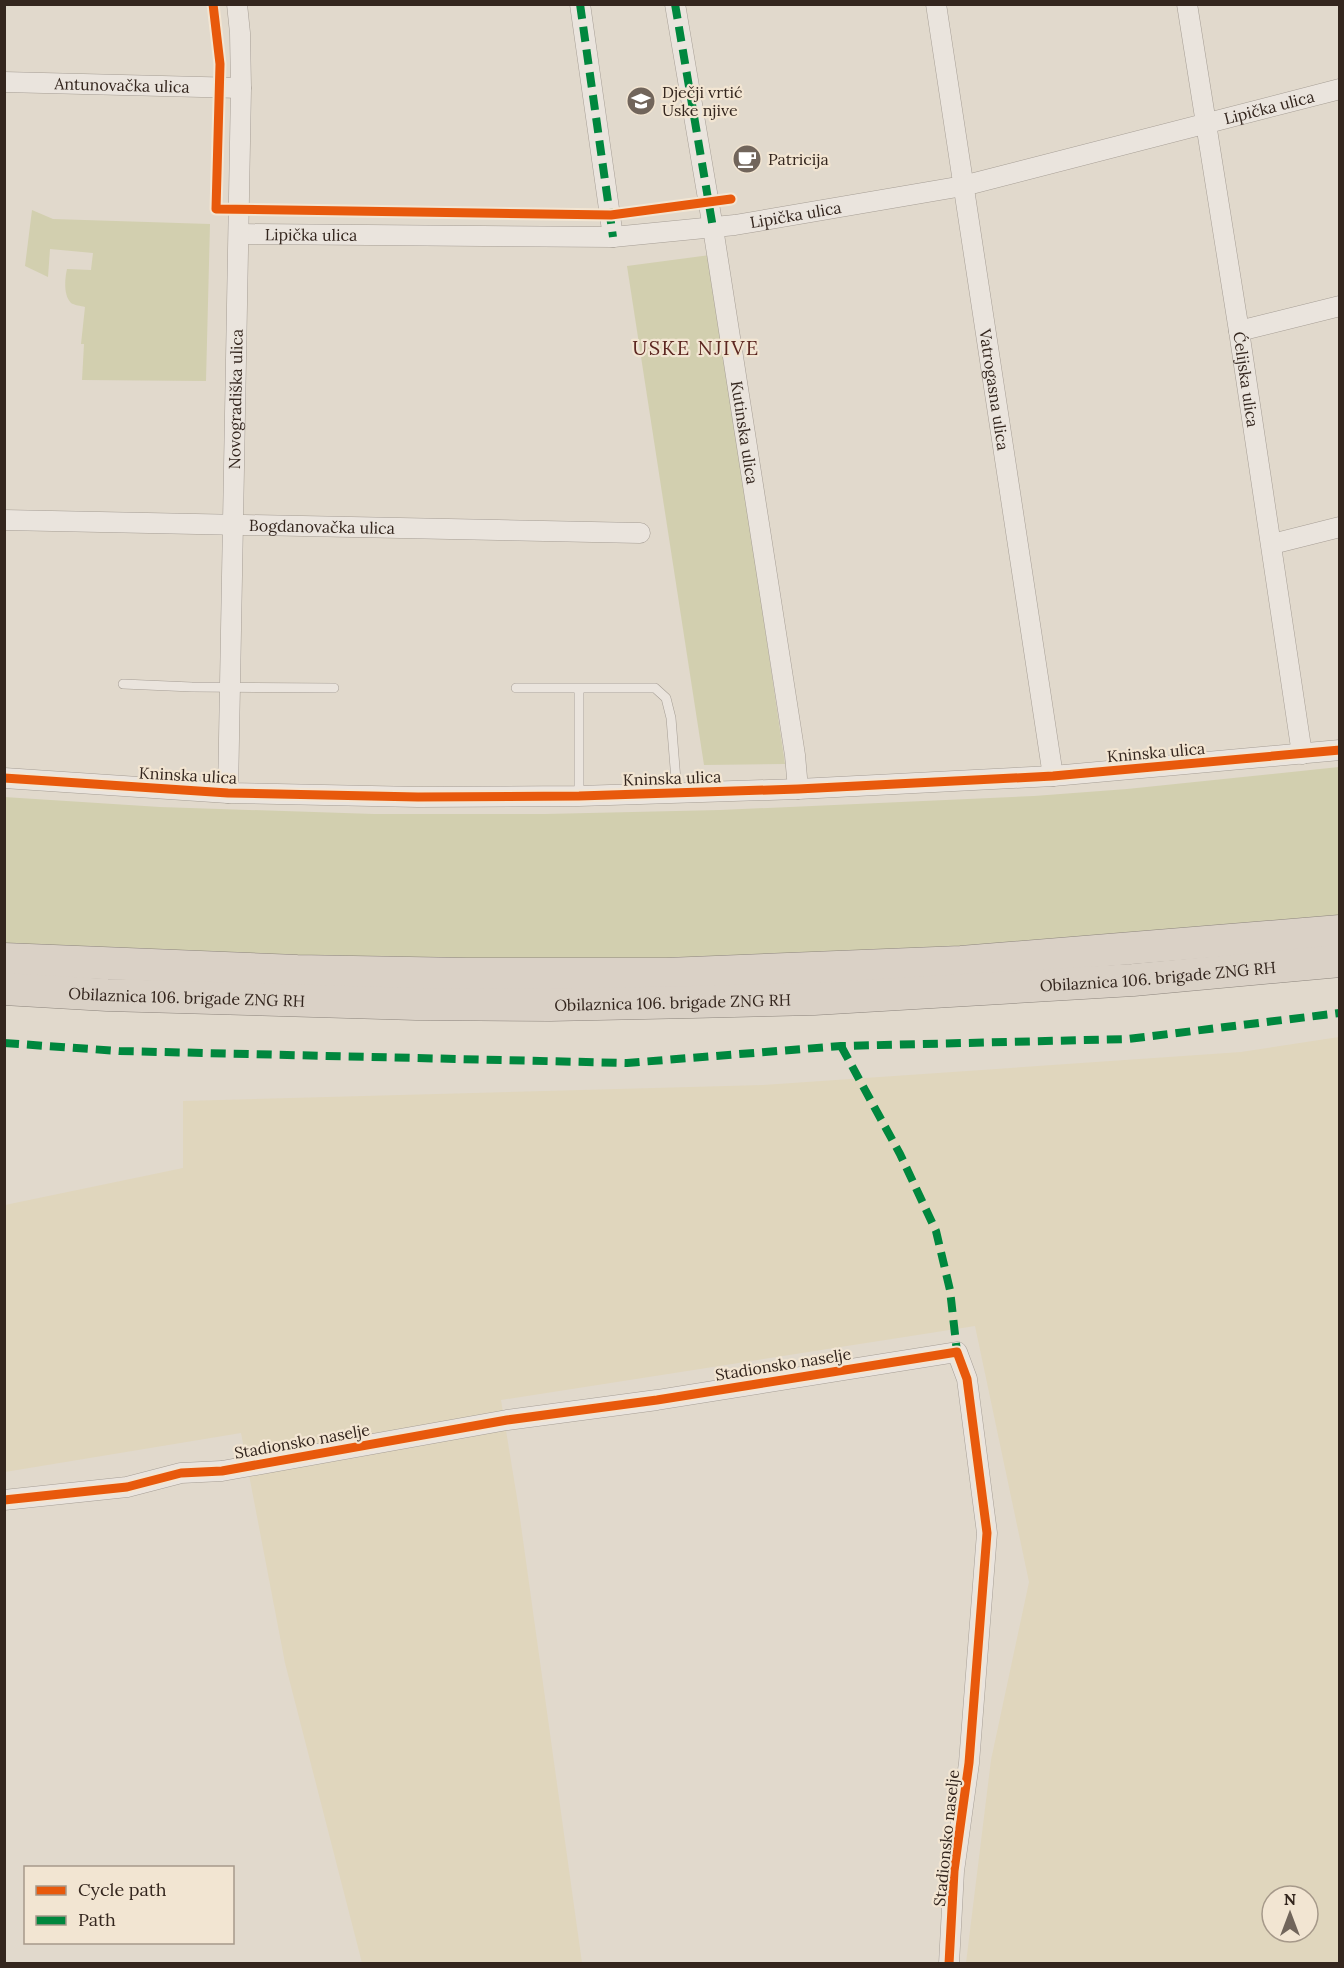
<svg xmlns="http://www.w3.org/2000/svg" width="1344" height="1968" font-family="Lora,serif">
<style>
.farmland{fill:#e0d6bd;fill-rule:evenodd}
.green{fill:#d2cfaf}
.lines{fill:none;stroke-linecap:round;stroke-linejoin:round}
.service-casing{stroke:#a69e95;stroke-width:10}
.minor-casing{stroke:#a69e95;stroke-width:21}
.trunk-casing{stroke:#8c847c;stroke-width:33}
.service{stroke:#eae4dd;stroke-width:9}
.minor{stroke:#eae4dd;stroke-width:20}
.trunk{stroke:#dad1c6;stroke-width:32}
.quiet{stroke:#00873e;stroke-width:8;stroke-dasharray:15 8;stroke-linecap:butt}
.cycleway-casing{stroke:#f2e5d2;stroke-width:13}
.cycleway{stroke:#e8590c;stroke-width:9}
.labels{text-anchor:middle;stroke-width:4.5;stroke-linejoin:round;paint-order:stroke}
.street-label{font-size:16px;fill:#34261e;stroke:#f2e5d2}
.poi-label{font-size:16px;fill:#34261e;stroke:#f2e5d2;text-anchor:start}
.quarter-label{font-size:20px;letter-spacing:1.5px;fill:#5d2721;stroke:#f2e5d2}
</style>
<rect width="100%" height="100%" fill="#e1d9cc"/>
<!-- farmland -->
<path class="farmland" d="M1339,1037V1963H966L991,1760L1029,1582L975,1326L501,1400L518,1504L582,1963H362L285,1663L241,1433L5,1472V1205L183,1168V1101L763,1085L1241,1052ZM1272,1896H1308V1932H1272Z"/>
<!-- green -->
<g class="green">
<path d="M32,210L53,219L210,224L206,381L82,380L84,344H81L85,307C81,306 74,305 71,303C63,295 65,278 67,269L91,270L93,253L50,249L48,277L25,266Z"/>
<path d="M710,255L785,764L704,765L627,266Z"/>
<path d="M1339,767V920L1170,937L576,966L5,949L4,797L160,807L374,814H545L720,810L1034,796L1127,789Z"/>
</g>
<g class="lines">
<!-- service casing -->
<g class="service-casing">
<g id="service">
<path d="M123,684L192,687L334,688"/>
<path d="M516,688H655L666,698L671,718L677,793"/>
<path d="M579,689V796"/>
</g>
</g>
<!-- minor casing -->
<g class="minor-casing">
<g id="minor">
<path d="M580,4L613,237"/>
<path id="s1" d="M675,4L713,228L795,755L798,789"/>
<path id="s2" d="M936,4L1053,776"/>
<path id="s3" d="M1187,4L1239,331L1302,754"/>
<path id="s4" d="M4,82L241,88"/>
<path id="s5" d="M239,234L613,237L735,225L963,186L1340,89"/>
<path d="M1239,331L1340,306"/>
<path id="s6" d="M4,520L640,533"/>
<path d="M1272,544L1340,527"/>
<path d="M4,778L228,793L418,797L579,796L798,789L1053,776L1340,750"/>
<path id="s7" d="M228,793L241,88L240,33L237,4"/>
<path d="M4,1500L127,1487L181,1473L222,1471L507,1420L657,1400L957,1352L967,1379L987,1533L969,1763L954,1871L949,1964"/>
</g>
</g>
<!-- trunk casing -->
<g class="trunk-casing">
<g id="trunk">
<path d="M4,959L297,971L466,974H667L961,962L1340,931"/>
<path id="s8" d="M4,989L107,995L416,1004L550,1005L692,1002L814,999L1133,980L1340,961"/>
</g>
</g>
<!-- service -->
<use href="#service" class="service"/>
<!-- minor -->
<use href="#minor" class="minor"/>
<!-- trunk -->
<use href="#trunk" class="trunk"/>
<!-- quiet -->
<g class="quiet">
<path d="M580,4L613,237"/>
<path d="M675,4L713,228"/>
<path d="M4,1043L119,1051L627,1063L841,1046L1128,1039L1340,1013"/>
<path d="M841,1046L900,1154L936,1231L950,1290L957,1352"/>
</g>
<!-- cycleway casing -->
<g class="cycleway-casing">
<g id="cycleway">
<path d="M213,4L220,64L216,209L611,215L731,199"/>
<path d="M4,778L228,793L418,797L579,796L798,789L1053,776L1340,750"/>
<path d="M4,1500L127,1487L181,1473L222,1471L507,1420L657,1400L957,1352L967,1379L987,1533L969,1763L954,1871L949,1964"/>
</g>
</g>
<!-- cycleway -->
<use href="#cycleway" class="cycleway"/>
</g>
<!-- icons -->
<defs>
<g id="school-disc" transform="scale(1.5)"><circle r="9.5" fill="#71655b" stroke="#f2e5d2"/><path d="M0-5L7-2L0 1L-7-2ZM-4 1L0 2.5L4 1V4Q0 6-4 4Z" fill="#fff"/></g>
<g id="cafe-disc" transform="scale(1.5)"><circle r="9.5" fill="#71655b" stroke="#f2e5d2"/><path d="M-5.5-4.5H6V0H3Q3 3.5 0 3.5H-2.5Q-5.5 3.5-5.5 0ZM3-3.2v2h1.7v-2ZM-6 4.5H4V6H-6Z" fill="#fff"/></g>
</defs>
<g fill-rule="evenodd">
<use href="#school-disc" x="641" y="101"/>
<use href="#cafe-disc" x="747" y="159"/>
</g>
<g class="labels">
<!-- street labels -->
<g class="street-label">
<text dy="6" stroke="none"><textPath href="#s4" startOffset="118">Antunovačka ulica</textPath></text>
<text dy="6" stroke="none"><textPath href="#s5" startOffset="1044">Lipička ulica</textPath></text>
<text dy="6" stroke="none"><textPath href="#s5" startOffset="558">Lipička ulica</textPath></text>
<text dy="6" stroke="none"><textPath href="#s5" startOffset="72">Lipička ulica</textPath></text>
<text dy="6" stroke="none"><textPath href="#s3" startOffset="380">Ćelijska ulica</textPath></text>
<text dy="6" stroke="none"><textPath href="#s2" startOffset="390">Vatrogasna ulica</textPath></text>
<text dy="6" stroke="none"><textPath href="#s7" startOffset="394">Novogradiška ulica</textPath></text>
<text dy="6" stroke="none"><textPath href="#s1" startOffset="434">Kutinska ulica</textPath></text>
<text dy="6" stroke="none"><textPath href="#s6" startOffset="318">Bogdanovačka ulica</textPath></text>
<text transform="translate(1156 752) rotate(-5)" y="6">Kninska ulica</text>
<text transform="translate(188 775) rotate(3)" y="6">Kninska ulica</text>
<text transform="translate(672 778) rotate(-2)" y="6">Kninska ulica</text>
<text dy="6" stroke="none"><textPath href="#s8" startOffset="1155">Obilaznica 106. brigade ZNG RH</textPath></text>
<text dy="6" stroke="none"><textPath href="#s8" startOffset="183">Obilaznica 106. brigade ZNG RH</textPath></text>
<text dy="6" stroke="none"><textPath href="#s8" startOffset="669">Obilaznica 106. brigade ZNG RH</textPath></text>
<text transform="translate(783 1364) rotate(-9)" y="6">Stadionsko naselje</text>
<text transform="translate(302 1441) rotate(-10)" y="6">Stadionsko naselje</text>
<text transform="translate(946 1838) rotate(-84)" y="6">Stadionsko naselje</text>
</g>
<!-- poi labels -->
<g class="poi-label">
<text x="662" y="98">Dječji vrtić<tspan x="662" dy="18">Uske njive</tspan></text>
<text x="768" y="165">Patricija</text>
</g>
<!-- quarter labels -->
<g class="quarter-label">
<text x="696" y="355">USKE NJIVE</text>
</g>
</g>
<!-- border -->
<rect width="1344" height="1968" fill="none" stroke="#34261e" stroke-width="12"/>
<!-- legend -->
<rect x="24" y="1866" width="210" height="78" fill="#f2e5d2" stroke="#a6998a" stroke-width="1.5"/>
<rect x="36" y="1886" width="30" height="9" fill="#e8590c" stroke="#a6998a" stroke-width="1.5"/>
<text x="78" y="1896" font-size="18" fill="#34261e">Cycle path</text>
<rect x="36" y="1916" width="30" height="9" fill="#00873e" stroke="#a6998a" stroke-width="1.5"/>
<text x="78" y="1926" font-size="18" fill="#34261e">Path</text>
<!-- north arrow -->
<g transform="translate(1290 1914)"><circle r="28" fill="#f2e5d2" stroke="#a6998a" stroke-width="1.5"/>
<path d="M0-4.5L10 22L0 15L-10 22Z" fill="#71655b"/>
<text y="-9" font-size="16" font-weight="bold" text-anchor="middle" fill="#34261e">N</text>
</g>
</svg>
